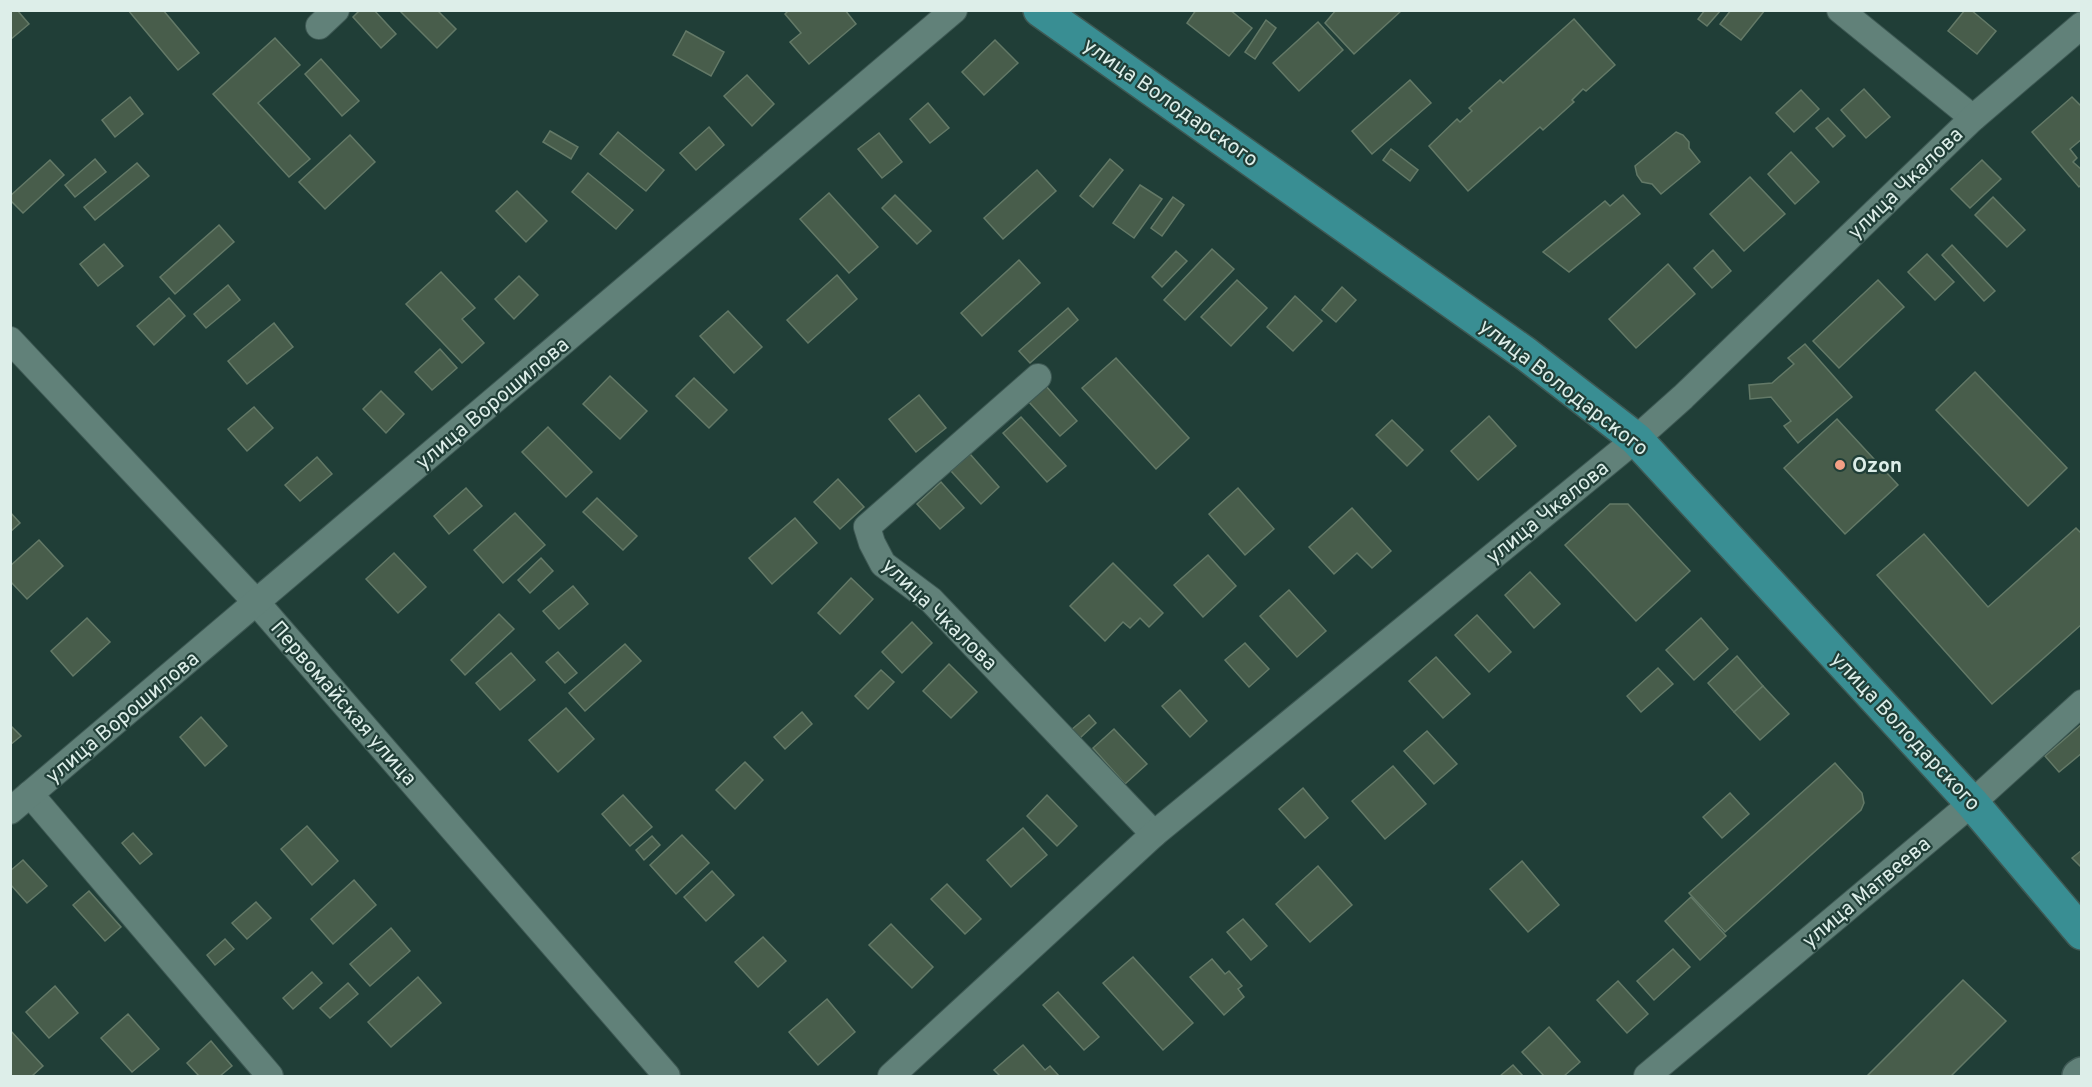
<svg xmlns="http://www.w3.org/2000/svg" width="2092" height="1087" font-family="Overpass,sans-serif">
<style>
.building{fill:#485d4b;stroke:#637967;stroke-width:1.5}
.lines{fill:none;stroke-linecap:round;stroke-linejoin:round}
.street-casing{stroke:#3e5954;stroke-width:28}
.secondary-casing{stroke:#3e5954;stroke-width:36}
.primary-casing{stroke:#3e5954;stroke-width:36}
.street{stroke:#618179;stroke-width:26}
.secondary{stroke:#618179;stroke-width:33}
.primary{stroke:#398e93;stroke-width:33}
.poi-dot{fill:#f39f85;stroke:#203e37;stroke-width:2}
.labels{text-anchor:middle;stroke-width:4.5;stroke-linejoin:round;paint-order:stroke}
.street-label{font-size:21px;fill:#ddeee9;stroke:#203e37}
.poi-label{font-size:21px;font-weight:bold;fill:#ddeee9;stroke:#203e37;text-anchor:start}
</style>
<rect width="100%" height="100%" fill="#203e37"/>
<!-- building -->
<g class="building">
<path d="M10,10H17L29,24L10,40Z"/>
<path d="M128,10H163L199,53L178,70Z"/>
<path d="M360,10H374L396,34L381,48L353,17Z"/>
<path d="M399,10H437L456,29L437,48Z"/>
<path d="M789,10H845L856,24L809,64L790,42L801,33L785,14Z"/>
<path d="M1196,10H1230L1252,28L1229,56L1187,23Z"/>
<path d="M1336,10H1400L1401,11L1354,54L1325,23Z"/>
<path d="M1705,10H1721L1707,26L1698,19Z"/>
<path d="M1731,10H1765L1741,40L1720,24Z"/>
<path d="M1965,10H1971L1996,31L1977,54L1948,31Z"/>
<path d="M1574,19L1615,65L1586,91L1583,89L1572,100L1574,102L1543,130L1540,127L1468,191L1429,146L1457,119L1460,122L1472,111L1469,108L1500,80L1503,83Z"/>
<path d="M1266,20L1276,28L1255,59L1245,52Z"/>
<path d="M1318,22L1343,50L1299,91L1273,63Z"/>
<path d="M686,31L724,52L711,76L673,55Z"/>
<path d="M275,38L300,65L258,103L310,159L289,177L213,94Z"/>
<path d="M995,40L1018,63L984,95L962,72Z"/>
<path d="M321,59L359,101L342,116L305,74Z"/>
<path d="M747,75L774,104L752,126L724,96Z"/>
<path d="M1410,80L1431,103L1372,154L1352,131Z"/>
<path d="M1864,89L1890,117L1866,138L1841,110Z"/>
<path d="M1801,90L1819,109L1794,132L1776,113Z"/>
<path d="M130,97L143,114L115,137L102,120Z"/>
<path d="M2072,97L2082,107V139L2070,149L2077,158L2073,162L2082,170V184L2079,187L2032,132Z"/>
<path d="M928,103L949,128L930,143L910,119Z"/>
<path d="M1828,118L1845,136L1833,147L1816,128Z"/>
<path d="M709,127L724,145L696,170L680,153Z"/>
<path d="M550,131L578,147L571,159L543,142Z"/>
<path d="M618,132L664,170L646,191L600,154Z"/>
<path d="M1676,132L1683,135L1689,142V148L1700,162L1661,194L1652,184L1642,182L1637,175L1635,166Z"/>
<path d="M879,133L902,162L882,178L858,149Z"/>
<path d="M350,135L375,162L325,209L299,182Z"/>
<path d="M1391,149L1418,170L1410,181L1383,160Z"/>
<path d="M1791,152L1819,182L1795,204L1768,174Z"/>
<path d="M95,159L106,172L75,197L65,185Z"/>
<path d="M1110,159L1123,170L1093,207L1080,196Z"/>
<path d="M50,160L64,175L23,213L10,200V196Z"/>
<path d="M1982,160L2001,179L1970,208L1951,189Z"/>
<path d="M137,163L149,176L95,220L84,207Z"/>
<path d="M1037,170L1056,191L1003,239L984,218Z"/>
<path d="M588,173L633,210L616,229L572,192Z"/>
<path d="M1750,177L1785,214L1744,251L1710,214Z"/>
<path d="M1140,185L1162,199L1134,238L1113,223Z"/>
<path d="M517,191L547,221L526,242L496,211Z"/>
<path d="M829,193L878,247L849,273L800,219Z"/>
<path d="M895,195L931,231L917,244L882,208Z"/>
<path d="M1623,195L1640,214L1569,272L1543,252L1605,201L1610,206Z"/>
<path d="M1173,197L1184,205L1162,236L1151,228Z"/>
<path d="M1993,197L2025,230L2007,247L1975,215Z"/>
<path d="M219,225L234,242L175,294L160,277Z"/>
<path d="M104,244L123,266L98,286L80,264Z"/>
<path d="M1952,245L1995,291L1984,301L1942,255Z"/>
<path d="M1212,249L1234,269L1185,320L1164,300Z"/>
<path d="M1713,250L1731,271L1712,288L1694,268Z"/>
<path d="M1176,251L1187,261L1162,287L1152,277Z"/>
<path d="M1927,254L1954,282L1935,300L1908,272Z"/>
<path d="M1019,260L1040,283L982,336L961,313Z"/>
<path d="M1668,264L1695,294L1636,348L1609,319Z"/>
<path d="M441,272L475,308L462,319L484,343L462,363L406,304Z"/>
<path d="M837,275L857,299L808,343L787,320Z"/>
<path d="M519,276L538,295L514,319L495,299Z"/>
<path d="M1237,280L1267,308L1231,346L1201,317Z"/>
<path d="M1878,280L1904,307L1839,368L1813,341Z"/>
<path d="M228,285L240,300L206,328L194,314Z"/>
<path d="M1342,287L1356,300L1336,322L1322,310Z"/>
<path d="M1295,296L1322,321L1293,351L1267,327Z"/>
<path d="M169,298L185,316L154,345L137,326Z"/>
<path d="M1068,308L1078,320L1030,363L1019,351Z"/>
<path d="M728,311L762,347L734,373L700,336Z"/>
<path d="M274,323L293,347L247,384L228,361Z"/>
<path d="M1805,344L1852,397L1798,443L1784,426L1791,421L1771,397L1750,399L1749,385L1772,383L1794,364L1788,358Z"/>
<path d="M440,349L457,368L432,390L415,372Z"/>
<path d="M1116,358L1189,438L1156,469L1082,388Z"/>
<path d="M1975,372L2067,468L2028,506L1936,410Z"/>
<path d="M610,376L647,411L620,439L583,404Z"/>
<path d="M694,378L727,410L709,428L676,396Z"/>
<path d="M1045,385L1077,421L1060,436L1028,401Z"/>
<path d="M381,391L404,414L386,433L363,409Z"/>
<path d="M919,395L946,428L916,452L889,419Z"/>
<path d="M254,407L273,428L247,451L228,429Z"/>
<path d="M1489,416L1516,446L1478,480L1451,451Z"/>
<path d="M1021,417L1066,466L1047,482L1003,433Z"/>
<path d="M1837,419L1898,485L1845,534L1784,468Z"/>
<path d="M1392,420L1423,450L1407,466L1376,435Z"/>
<path d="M548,427L592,472L566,497L522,452Z"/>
<path d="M970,454L999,487L981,504L951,471Z"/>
<path d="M317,457L332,474L300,501L285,485Z"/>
<path d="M838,479L864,507L840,529L814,502Z"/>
<path d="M941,482L964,508L940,529L917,504Z"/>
<path d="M466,488L482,506L449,534L434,516Z"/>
<path d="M1238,488L1274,529L1245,555L1209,514Z"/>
<path d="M597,498L637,536L623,550L583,512Z"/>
<path d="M1610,504H1628L1690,571L1636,621L1565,545Z"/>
<path d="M1352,508L1391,551L1372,568L1357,553L1334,574L1309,547Z"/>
<path d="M10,512L20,523L10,532Z"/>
<path d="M515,513L545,545L503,583L474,550Z"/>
<path d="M795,518L817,543L772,584L749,558Z"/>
<path d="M2076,528L2082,534V624L1992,704L1877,575L1924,534L1988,607Z"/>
<path d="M39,540L63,566L27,599L10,581V566Z"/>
<path d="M394,553L426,587L398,613L366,579Z"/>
<path d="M1208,555L1236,586L1203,617L1174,585Z"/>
<path d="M541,558L553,571L530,593L518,580Z"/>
<path d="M1113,563L1163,613L1149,627L1140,618L1130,628L1123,622L1105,641L1070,606Z"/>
<path d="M1530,572L1560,604L1534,628L1505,595Z"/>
<path d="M851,578L873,599L840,634L818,613Z"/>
<path d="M573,586L588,604L559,629L543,611Z"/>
<path d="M1289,590L1326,631L1297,657L1260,616Z"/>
<path d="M499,614L514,629L465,675L451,660Z"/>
<path d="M1477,615L1511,652L1489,672L1455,635Z"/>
<path d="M87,618L110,642L73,676L51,651Z"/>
<path d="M1701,618L1728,649L1694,680L1666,650Z"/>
<path d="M912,622L932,643L902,673L882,652Z"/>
<path d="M1245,643L1269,669L1249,687L1225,660Z"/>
<path d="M625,644L641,661L585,711L569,693Z"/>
<path d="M558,652L577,673L565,683L546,662Z"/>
<path d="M511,653L535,680L500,710L476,683Z"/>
<path d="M1737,656L1763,686L1734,712L1708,683Z"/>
<path d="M1436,657L1470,694L1443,718L1409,681Z"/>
<path d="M949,664L977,692L951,718L923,691Z"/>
<path d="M1658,668L1673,684L1641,712L1627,696Z"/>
<path d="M881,670L894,682L868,709L855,696Z"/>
<path d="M1763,686L1789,714L1760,740L1734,712Z"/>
<path d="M1180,690L1207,721L1190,737L1162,706Z"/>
<path d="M566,708L594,739L558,772L529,740Z"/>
<path d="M802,712L812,724L785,749L774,737Z"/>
<path d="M1089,715L1096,723L1079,739L1071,730Z"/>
<path d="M201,717L227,746L205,766L180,737Z"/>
<path d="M2082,724V753L2059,772L2045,756Z"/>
<path d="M10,725L21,736L10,745Z"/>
<path d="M1114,729L1147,764L1125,784L1093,748Z"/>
<path d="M1427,731L1457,764L1434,784L1404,751Z"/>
<path d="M745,762L763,780L735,809L716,790Z"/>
<path d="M1835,763L1862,793L1864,803L1861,810L1725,932L1689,893Z"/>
<path d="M1393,766L1426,804L1385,839L1352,801Z"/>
<path d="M1303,788L1328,818L1305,838L1279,809Z"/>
<path d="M1730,793L1749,814L1722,838L1703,817Z"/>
<path d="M623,795L652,827L630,846L602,814Z"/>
<path d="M1047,795L1077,826L1057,846L1027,816Z"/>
<path d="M307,826L338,861L312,885L281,849Z"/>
<path d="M1023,828L1047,855L1011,887L987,860Z"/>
<path d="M133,833L152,854L140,864L122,843Z"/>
<path d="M682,835L709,863L676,894L650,865Z"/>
<path d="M652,836L660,845L644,860L636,850Z"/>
<path d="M2082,850V868L2072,858Z"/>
<path d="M23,860L47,886L27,903L10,884V871Z"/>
<path d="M1522,861L1559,905L1528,932L1490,889Z"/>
<path d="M1318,866L1352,905L1310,942L1276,904Z"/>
<path d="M712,871L734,895L706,921L684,897Z"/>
<path d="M354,880L376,905L333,944L311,919Z"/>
<path d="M947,884L981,919L965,934L931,899Z"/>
<path d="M89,891L121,927L105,941L73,905Z"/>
<path d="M1691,897L1726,936L1700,960L1665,921Z"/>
<path d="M256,902L271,918L247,939L232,923Z"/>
<path d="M1243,919L1267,946L1251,960L1227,932Z"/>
<path d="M891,924L933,967L912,988L869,945Z"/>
<path d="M391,928L410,951L370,986L350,964Z"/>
<path d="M763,937L786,961L758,987L735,962Z"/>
<path d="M225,939L234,949L215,965L207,955Z"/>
<path d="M1673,949L1690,967L1654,1000L1637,981Z"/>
<path d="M1133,957L1193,1023L1163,1050L1103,983Z"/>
<path d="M1212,959L1225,974L1229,971L1242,986L1238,989L1244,997L1224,1015L1190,977Z"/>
<path d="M312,972L322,983L293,1009L283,998Z"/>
<path d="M418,977L441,1003L391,1047L368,1022Z"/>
<path d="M1963,980L2006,1021L1951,1076H1867Z"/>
<path d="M1618,981L1648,1014L1627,1033L1597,1000Z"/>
<path d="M348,983L358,994L330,1018L320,1008Z"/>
<path d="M55,986L78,1013L49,1038L26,1012Z"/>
<path d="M1058,992L1099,1037L1084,1050L1043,1005Z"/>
<path d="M827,999L855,1032L818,1065L789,1032Z"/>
<path d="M128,1014L159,1049L132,1072L101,1038Z"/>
<path d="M1549,1027L1580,1062L1564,1076H1544L1522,1052Z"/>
<path d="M10,1030L43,1066L32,1076H10Z"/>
<path d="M211,1041L232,1066L220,1076H199L187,1063Z"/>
<path d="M1023,1045L1045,1070L1050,1066L1059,1076H1000L994,1070Z"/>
<path d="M1513,1065L1523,1076H1500Z"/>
</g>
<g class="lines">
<!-- street casing -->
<g class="street-casing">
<g id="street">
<path d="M1840,10L1973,118"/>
<path d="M319,26L336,10"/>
<path d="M10,340L257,603L667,1076"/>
<path d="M1038,377L867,527L872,543L883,564L931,600L1154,834"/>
<path d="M30,794L270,1076"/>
<path d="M10,811L954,10"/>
<path d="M891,1076L1154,834L1636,439L1683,397L1973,118L2082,25"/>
<path d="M1647,1076L1972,803L2082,703"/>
</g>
</g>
<!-- secondary casing -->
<g class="secondary-casing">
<path id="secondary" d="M2079,1076L2082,1074"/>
</g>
<!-- primary casing -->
<g class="primary-casing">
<path id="primary" d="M1040,10L1526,354L1636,439L1972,803L2082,933"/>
</g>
<!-- street -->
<use href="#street" class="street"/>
<!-- secondary -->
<use href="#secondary" class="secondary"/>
<!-- primary -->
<use href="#primary" class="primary"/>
</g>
<!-- markers -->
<circle class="poi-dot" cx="1840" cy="465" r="6"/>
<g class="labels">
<!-- street labels -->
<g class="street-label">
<text transform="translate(1171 102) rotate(35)" y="7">улица Володарского</text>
<text transform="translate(1905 183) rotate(-44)" y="7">улица Чкалова</text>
<text transform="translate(1564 387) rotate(38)" y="7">улица Володарского</text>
<text transform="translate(492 403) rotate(-40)" y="7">улица Ворошилова</text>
<text transform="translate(1547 512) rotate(-39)" y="7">улица Чкалова</text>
<text transform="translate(940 614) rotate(44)" y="7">улица Чкалова</text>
<text transform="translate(344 703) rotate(49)" y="7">Первомайская улица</text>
<text transform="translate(122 717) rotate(-40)" y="7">улица Ворошилова</text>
<text transform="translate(1906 731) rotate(47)" y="7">улица Володарского</text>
<text transform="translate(1866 892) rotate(-40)" y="7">улица Матвеева</text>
</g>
<!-- poi labels -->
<g class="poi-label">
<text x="1852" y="472">Ozon</text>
</g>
</g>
<!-- border -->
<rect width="2092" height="1087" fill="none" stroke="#ddeee9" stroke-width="24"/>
</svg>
